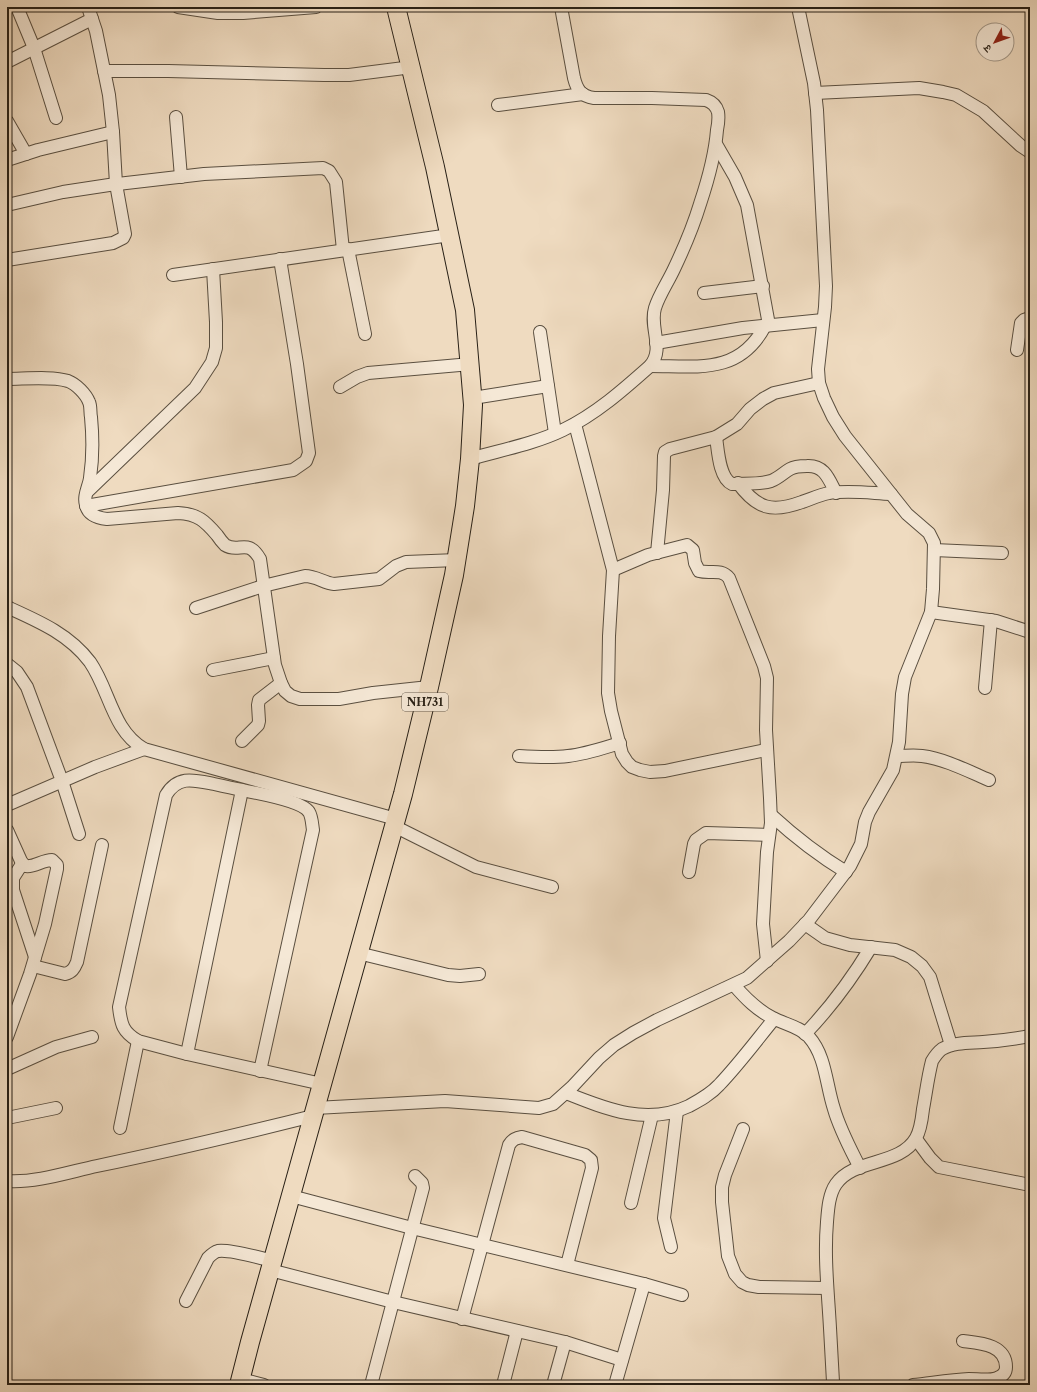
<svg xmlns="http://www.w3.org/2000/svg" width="1037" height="1392" font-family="'Libre Caslon Text','Noto Serif Devanagari',serif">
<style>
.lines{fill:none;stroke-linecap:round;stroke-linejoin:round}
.minor-casing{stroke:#5a4f40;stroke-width:14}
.highway-casing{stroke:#282016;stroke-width:20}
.minor{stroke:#f5e8d6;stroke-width:12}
.highway{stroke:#efdbc0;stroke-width:18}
.labels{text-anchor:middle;stroke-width:3;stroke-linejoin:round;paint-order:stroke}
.shield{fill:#f5e8d6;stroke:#665c50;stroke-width:1}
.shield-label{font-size:11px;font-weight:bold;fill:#282016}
</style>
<rect width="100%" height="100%" fill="#efdbc0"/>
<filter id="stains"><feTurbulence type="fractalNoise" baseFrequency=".005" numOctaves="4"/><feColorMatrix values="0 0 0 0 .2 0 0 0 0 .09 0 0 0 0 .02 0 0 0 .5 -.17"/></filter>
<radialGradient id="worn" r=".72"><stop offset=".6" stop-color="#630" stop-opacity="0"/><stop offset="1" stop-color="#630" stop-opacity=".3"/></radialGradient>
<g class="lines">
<!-- minor casing -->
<g class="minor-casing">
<g id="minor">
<path d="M17,7L34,48L56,118"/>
<path d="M178,7L218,13H243L316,7"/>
<path d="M7,62L92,19"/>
<path d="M104,71H168L324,75H349L412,67"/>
<path d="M815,93L919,88L943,92L956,95L983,111L1021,146L1030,152"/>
<path d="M498,105L583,94"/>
<path d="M176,117L181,177"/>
<path d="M7,121L26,154"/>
<path d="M716,144L735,177L747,205L769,325"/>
<path d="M7,160L38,150L113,132"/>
<path d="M7,205L63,192L109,185L204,174L323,168L329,171L336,182L343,250"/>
<path d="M348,249L365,334"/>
<path d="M7,260L113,243L123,238L125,234L116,184L113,132L109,95L96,31L88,7"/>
<path d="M173,275L450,235"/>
<path d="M704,293L763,286"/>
<path d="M540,332L555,433"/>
<path d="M656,343L743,328L823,320"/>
<path d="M1017,350L1021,323L1024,320L1030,318"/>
<path d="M650,366C697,366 739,375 765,326"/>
<path d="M7,379C24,379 52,376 68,381C76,384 86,394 89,402C91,406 90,413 91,417C93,438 93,458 90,478C89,486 83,496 86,505C88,515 98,518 107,519L178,513C198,514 205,521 217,535C219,538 222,542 225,545C239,554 247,537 260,559L275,665L281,683L285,691L291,696L300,699H339L373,693L429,687"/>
<path d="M340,387L357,377L368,373L471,364"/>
<path d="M473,398L548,386"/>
<path d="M575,424L613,570L609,636L608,693L611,711L622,754L627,762L632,767L640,770L650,772L665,771L766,750"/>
<path d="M716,437C718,450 719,478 732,484C744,483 759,485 771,481C779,478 783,473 790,469C795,466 801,466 807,466C825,465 829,480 836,493"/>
<path d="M470,459C501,450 534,444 563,430C596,414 623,390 650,366C665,349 649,328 655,308C659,295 668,282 674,269C684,248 693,227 700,204C708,180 715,156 717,130C718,125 719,118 718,112C716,105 712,102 706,100L652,98H594C581,96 577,90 574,78L561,7"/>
<path d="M738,483C757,509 772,513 802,502C811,499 819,495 829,493C849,490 870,493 891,494"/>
<path d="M87,492L195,388L212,362L216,348V322L213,269"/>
<path d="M86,506L293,470L306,461L309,453L297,364L280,259"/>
<path d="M934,550L1002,553"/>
<path d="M657,553L663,490L664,456L665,452L670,449L716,437L737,424L750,409L763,399L774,393L819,383"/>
<path d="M613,570L648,555L687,545L693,550L695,563L699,571C710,574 721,568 729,578L764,666L767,678L766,730L770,798L771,823L767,852L763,924L767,961"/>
<path d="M7,607C38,621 69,634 90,662C110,691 112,730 144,749L396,819"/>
<path d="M196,608L263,586L305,576C316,576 324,583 334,584L379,579L396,566L406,562L457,560"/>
<path d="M931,612L996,621L1030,632"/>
<path d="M7,664L17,672L27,687L62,781L79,834"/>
<path d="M213,670L274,658"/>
<path d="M985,688L991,620"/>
<path d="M242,741L258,725L259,721L258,705L259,700L281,683"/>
<path d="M519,756C535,757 552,758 568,756C586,754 603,748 620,743"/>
<path d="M897,756C905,756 914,755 922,756C945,759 968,771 989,780"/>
<path d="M242,790C232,788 223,786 214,784C194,780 178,775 166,795L119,1007C121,1025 123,1032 138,1041L187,1054L322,1084"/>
<path d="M7,805L95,767L144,749"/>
<path d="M771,815C795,837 818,855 846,872"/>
<path d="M394,826L476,867L552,887"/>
<path d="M7,830L21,861L25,866C34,868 42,860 52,860L57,865V869L45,924L30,974L7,1037"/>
<path d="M22,864L13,878V890L35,957"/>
<path d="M689,872L694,844L696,840L706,833L769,835"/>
<path d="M805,924L825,938L850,945L895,950L911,957L922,966L930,977L951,1045"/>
<path d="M358,953L448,975L460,976L479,974"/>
<path d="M33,966L65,974C72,972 74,969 77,962L102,845"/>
<path d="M734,985C746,999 757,1010 773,1018C784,1024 801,1027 809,1037C826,1056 826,1085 834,1109C840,1130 850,1148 860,1168"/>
<path d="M805,1034C832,1006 851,980 871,947"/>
<path d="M187,1054L242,790C256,793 301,800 309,812C312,817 312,824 313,830L260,1071"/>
<path d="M7,1069L56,1047L92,1037"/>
<path d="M566,1093C606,1109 647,1126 689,1106C700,1100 711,1094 719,1085C739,1064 756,1041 774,1019"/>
<path d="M315,1108L445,1101L539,1108L553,1104L572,1087L599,1058L614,1045L633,1033L657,1020L747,978L789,941L809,920L850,866L861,844L865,822L869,812L893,770L899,742L902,694L905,677L931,612L933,589L934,543L929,533L907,514L845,436L833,417L824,398L819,383L818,369L825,307L826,286L817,110L814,83L798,7"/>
<path d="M7,1118L56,1108"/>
<path d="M120,1128L138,1041"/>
<path d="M743,1129L725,1175L722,1187V1202L728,1256L735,1274L742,1282L748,1285L759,1287L827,1288"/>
<path d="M916,1139L930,1158L939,1167L1030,1185"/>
<path d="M7,1181C36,1183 69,1172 97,1166C169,1151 241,1134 313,1116"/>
<path d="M291,1196L412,1228L644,1284L682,1295"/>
<path d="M631,1203L652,1115"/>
<path d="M671,1247L664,1218L677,1111"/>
<path d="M270,1270L393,1302L565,1342L622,1360"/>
<path d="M186,1301L208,1258C211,1255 214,1252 218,1251C229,1249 261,1258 273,1261"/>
<path d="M462,1319L509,1145C513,1139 516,1138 522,1137L585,1155L591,1160L592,1168L567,1265"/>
<path d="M241,1379L264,1385"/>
<path d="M371,1385L423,1188L422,1183L415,1176"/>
<path d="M503,1385L517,1331"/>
<path d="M553,1385L565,1342"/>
<path d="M615,1385L644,1284"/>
<path d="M834,1385L833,1382C832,1364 831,1346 830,1328C828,1292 824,1257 827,1222C828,1209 829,1194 836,1184C854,1158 900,1166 916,1138C921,1129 922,1118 923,1109C926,1093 928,1076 932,1061C935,1056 938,1052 942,1049C954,1042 970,1043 983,1042C999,1041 1014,1039 1030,1036"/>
<path d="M913,1385C932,1383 951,1380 969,1379C978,1379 989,1381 997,1378C1003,1376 1006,1372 1006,1367C1006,1344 979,1343 963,1341"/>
</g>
</g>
<!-- highway casing -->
<g class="highway-casing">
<path id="highway" d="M239,1385L250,1342L403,794L429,687L454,575L465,506L470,459L473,405L465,310L435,167L396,7"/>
</g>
<!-- minor -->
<use href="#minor" class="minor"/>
<!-- highway -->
<use href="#highway" class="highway"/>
</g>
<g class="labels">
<!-- shield labels -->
<rect class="shield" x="402" y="693" width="46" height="18" rx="3"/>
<g class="shield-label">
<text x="425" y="706">NH731</text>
</g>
</g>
<!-- margin -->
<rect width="1037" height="1392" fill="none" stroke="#efdbc0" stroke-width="24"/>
<rect x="8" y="8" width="1021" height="1376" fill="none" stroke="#282016" stroke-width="2"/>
<rect x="12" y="12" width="1013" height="1368" fill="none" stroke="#282016"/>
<!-- north arrow -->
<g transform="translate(995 42) rotate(229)"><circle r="19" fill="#f5e8d6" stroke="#a39889"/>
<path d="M0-3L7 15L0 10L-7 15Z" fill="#8f2418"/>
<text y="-6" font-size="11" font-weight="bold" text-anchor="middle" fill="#282016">उ</text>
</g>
<rect width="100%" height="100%" filter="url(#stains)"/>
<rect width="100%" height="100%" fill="url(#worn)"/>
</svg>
